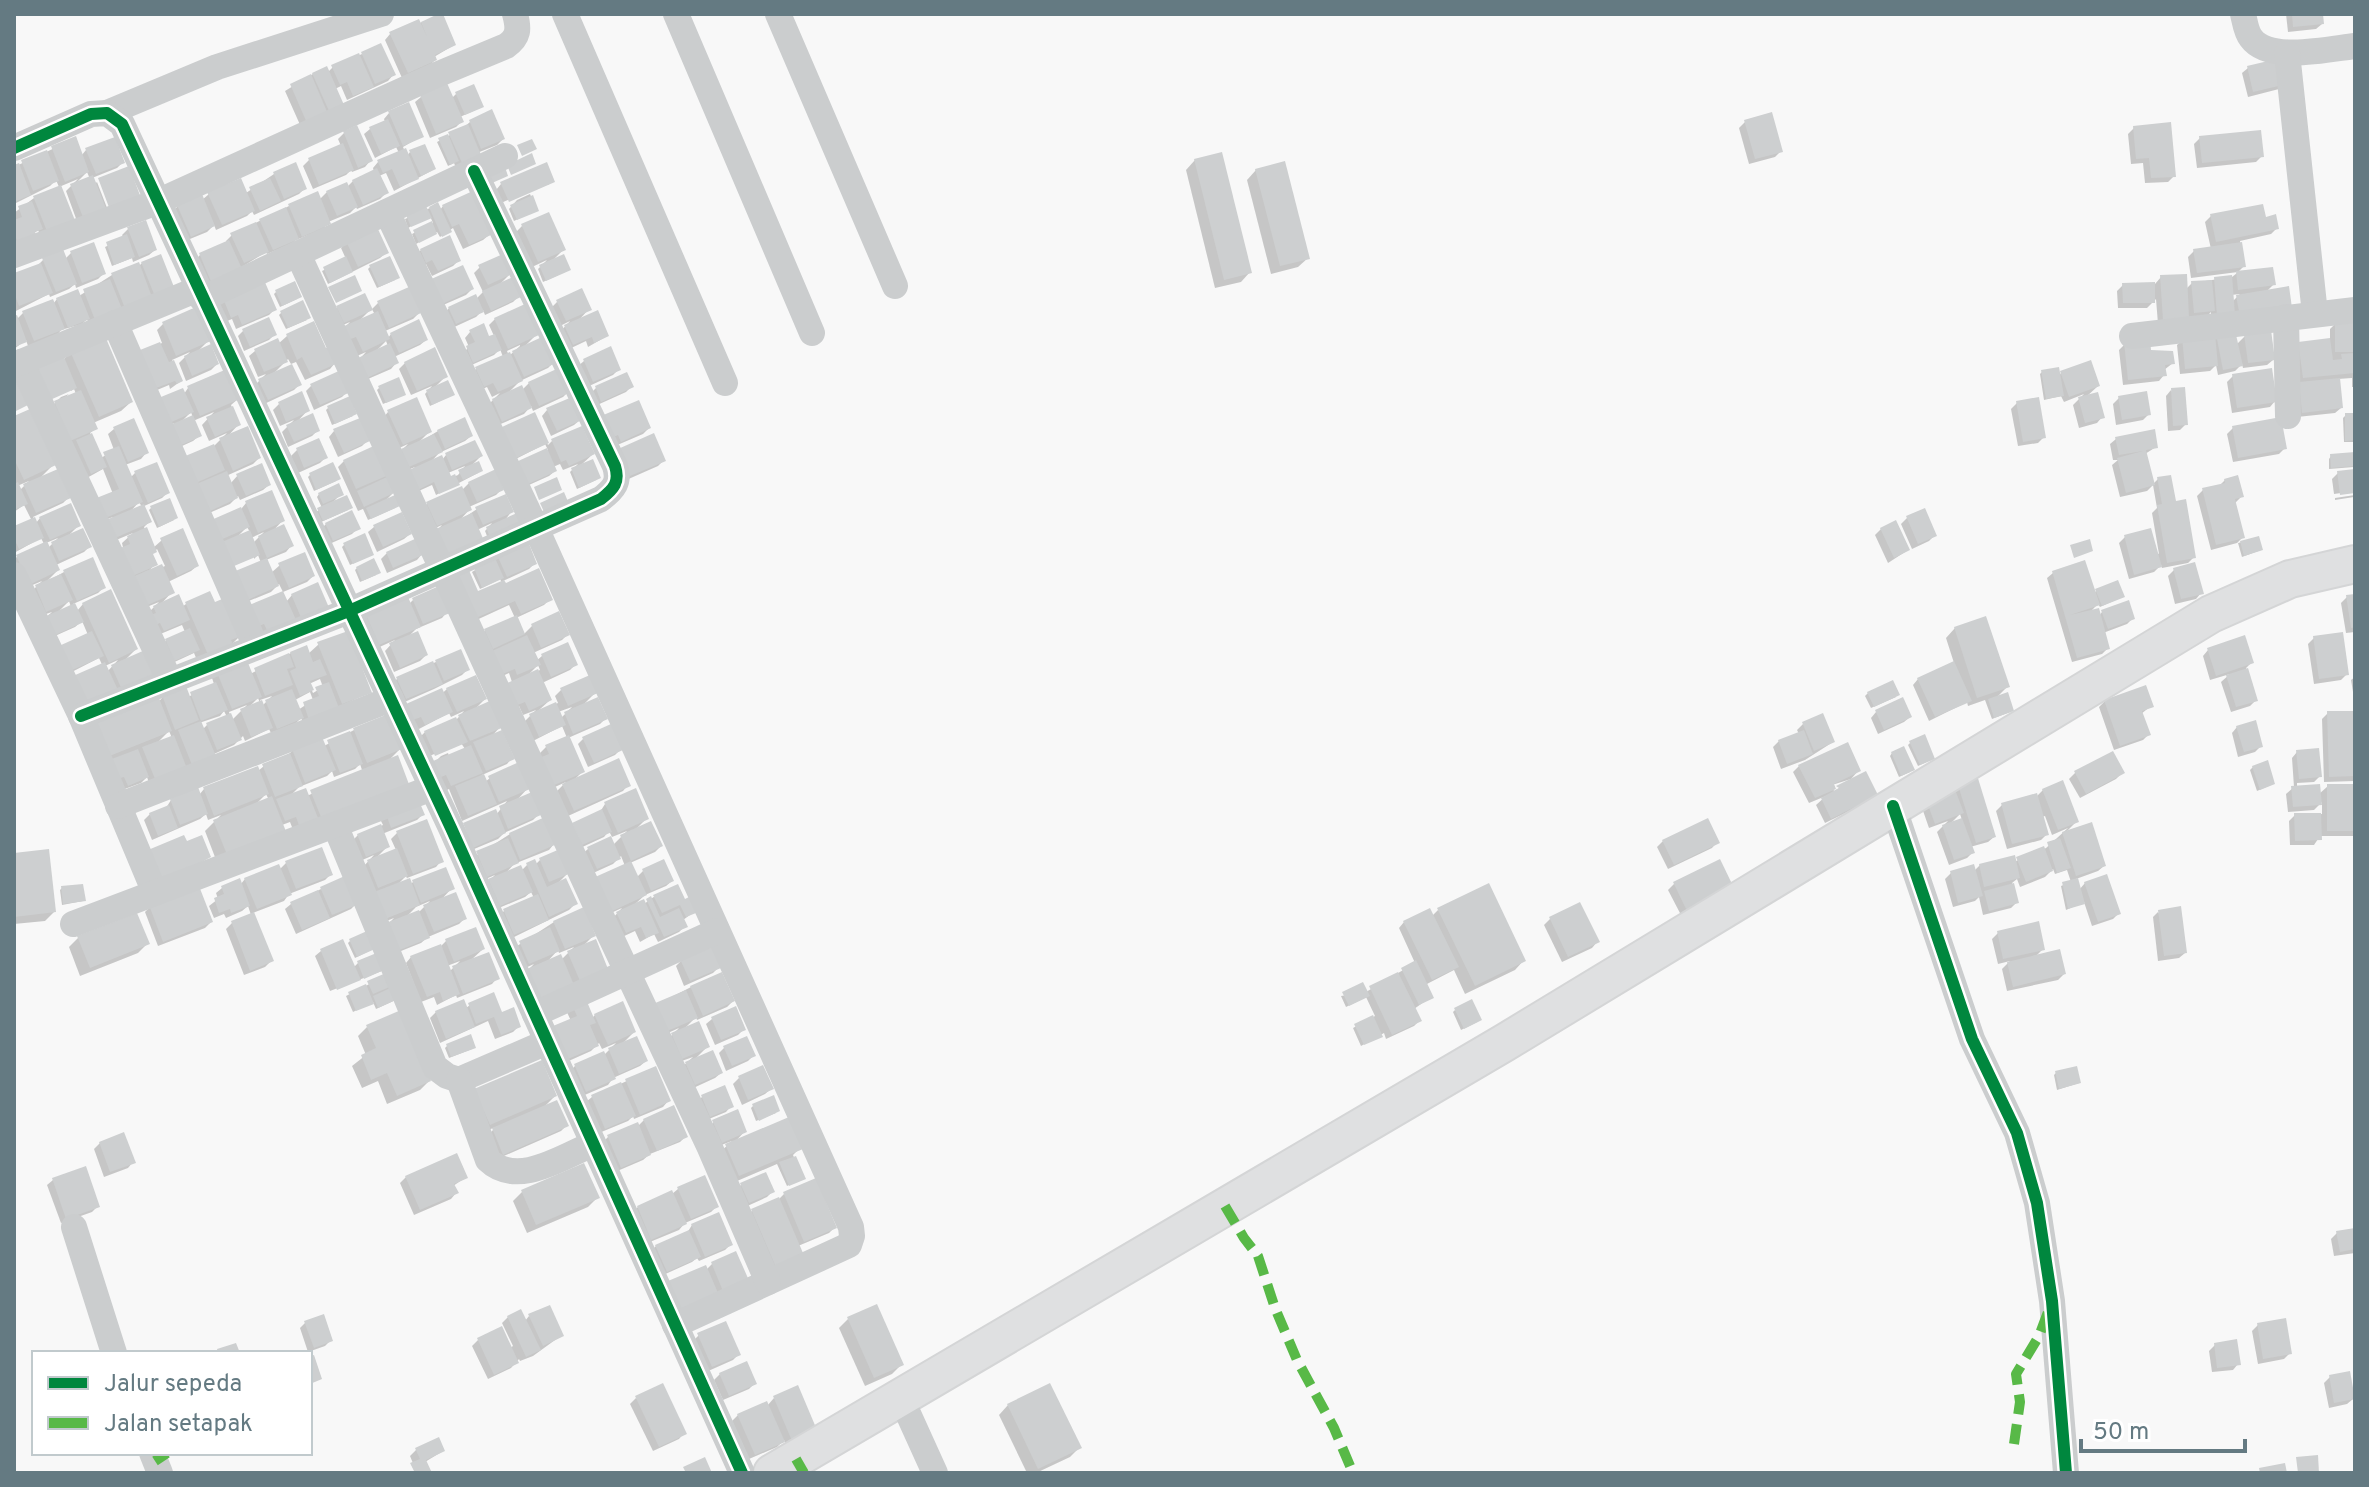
<svg xmlns="http://www.w3.org/2000/svg" width="2369" height="1487" font-family="Overpass,sans-serif">
<style>
.shadow{fill:#0003;fill-rule:evenodd}
.building{fill:#cdcfd0}
.lines{fill:none;stroke-linecap:round;stroke-linejoin:round}
.secondary-casing{stroke:#d4d5d6;stroke-width:40}
.minor{stroke:#cbcdce;stroke-width:26}
.secondary{stroke:#dfe0e1;stroke-width:36}
.quiet{stroke:#58b947;stroke-width:10;stroke-dasharray:20 10;stroke-linecap:butt}
.cycleway-casing{stroke:#fff;stroke-width:17}
.cycleway{stroke:#00873e;stroke-width:12}
</style>
<rect width="100%" height="100%" fill="#f8f8f8"/>
<!-- shadow -->
<g class="shadow">
<path d="M2286,14H2321L2322,24L2316,29L2288,32Z"/>
<path d="M441,15L454,45L434,57L435,60L429,66L402,78L385,40L390,34Z"/>
<path d="M362,54L393,75L388,81L347,100L341,86L335,89L342,104L301,127L285,91L313,74L328,72L333,67Z"/>
<path d="M2279,60V89L2248,97L2242,73L2248,68Z"/>
<path d="M446,86L452,98L456,94L482,107L460,117L462,121L456,127L430,138L415,102L421,97Z"/>
<path d="M389,113L422,136L403,147L407,156L410,152L434,169L431,171L394,191L386,173L379,176L386,193L380,199L357,209L356,207L350,213L328,222L323,229L296,240L291,244L267,254L266,252L206,289L194,261L200,255L227,244L226,241L232,235L289,206L317,194L319,200L327,192L347,187L353,181L374,172L373,168L378,162L399,153L396,147L375,158L364,134L370,129L385,122L384,119Z"/>
<path d="M470,122L503,139L497,145L477,153L457,170L454,163L448,166L437,142L463,128Z"/>
<path d="M1745,122L1781,151L1775,157L1749,164L1739,128Z"/>
<path d="M2134,128L2174,176L2168,182L2145,183L2143,163L2131,164L2128,134Z"/>
<path d="M344,133L370,161L365,167L352,172L351,170L346,175L313,189L303,166L309,160L341,146L338,139Z"/>
<path d="M2200,138L2262,156L2256,162L2197,168L2194,144Z"/>
<path d="M74,139L81,156L86,150L123,162L117,168L92,178L95,184L97,182L109,213L78,224L66,191L78,179L59,187L56,180L50,186L14,204V167ZM87,172L90,179L75,184Z"/>
<path d="M1195,160L1250,272L1241,282L1215,288L1186,170Z"/>
<path d="M295,165L305,188L299,194L254,215L252,211L247,216L216,230L214,225L207,232L185,241L172,212L178,206L202,200L209,194L246,193L274,174Z"/>
<path d="M1256,170L1308,258L1298,267L1271,274L1247,180Z"/>
<path d="M552,181L548,185V182L501,203L496,190L501,184Z"/>
<path d="M530,194L537,210L514,221L509,209L517,200Z"/>
<path d="M34,198L73,223L42,239L38,230L14,250V222L16,221L14,213Z"/>
<path d="M443,206L489,235L483,240L463,249L453,228L440,237L437,232L416,244L412,234L433,223L430,216L408,228L405,219L430,208L440,210Z"/>
<path d="M2211,216L2264,219L2277,228L2271,234L2240,241L2244,266L2238,272L2191,278L2188,257L2194,251L2211,249L2205,222Z"/>
<path d="M522,226L564,249L552,261L567,271L543,282L538,269L547,260L532,267L516,232Z"/>
<path d="M128,229L155,250L149,255L133,262L132,258L112,266L105,247L124,238L122,235Z"/>
<path d="M347,242L386,253L380,258L328,284L322,271L346,259L341,248Z"/>
<path d="M92,245L104,273L98,279L76,288L75,284L69,289L50,297L49,294L14,312V275L36,267L43,260L65,259L71,253Z"/>
<path d="M421,250L459,260L453,266L432,276L426,264L420,267L415,256Z"/>
<path d="M142,263L171,286L89,324L87,319L82,324L61,330L57,335L28,346L26,340L14,349V318L16,320L23,313L53,304L57,299L79,296L112,275L138,267Z"/>
<path d="M370,267L395,280L377,288L368,269Z"/>
<path d="M480,267L510,274L499,285L519,296L513,302L485,315L483,310L476,317L450,329L444,314L449,308L476,299L483,292L474,273Z"/>
<path d="M2237,273L2274,284L2266,292L2290,307L2211,321V312L2207,316L2158,324L2156,299L2147,308H2118L2117,291L2123,285L2155,284L2161,277L2186,289L2192,283L2232,277ZM2240,294L2232,302L2231,295Z"/>
<path d="M424,288L472,289L466,295L434,309Z"/>
<path d="M276,292L297,299L280,307L274,294Z"/>
<path d="M224,300L275,309L269,315L236,329L232,319L225,322L218,306Z"/>
<path d="M557,302L589,309L578,321L607,336L588,347L586,341L567,350L559,333L570,321L560,326L552,307Z"/>
<path d="M378,303L419,313L413,319L385,331L388,338L391,334L426,340L420,345L394,357L396,363L391,369L361,382L354,365L366,352L357,356L337,335L350,322L338,327L337,308L370,310L358,322L375,315L372,309ZM386,341L388,346L375,352Z"/>
<path d="M282,312L307,320L286,329L279,315Z"/>
<path d="M495,319L536,335L524,347L554,362L548,368L520,381L507,394L522,390L529,383L569,391L563,397L533,411L531,406L524,414L496,426L487,406L500,393L492,397L487,387L478,391L470,375L476,369L503,357L500,349L494,355L467,367L462,354L469,347L465,338L470,332L488,338L494,336L489,325ZM520,345V346L509,356L507,351Z"/>
<path d="M2336,323L2355,326V387H2352V378L2338,379L2341,408L2335,413L2297,417L2299,344L2330,340V329Z"/>
<path d="M163,324L209,340L197,352L217,364L211,370L186,381L179,363L190,352L172,360L181,381L170,389L169,385L150,393L141,352L162,343L157,330Z"/>
<path d="M313,324L325,351L335,363L330,369L305,380L296,362L291,364L288,359L273,374L299,385L294,390L262,405L254,386L266,374L258,377L249,356L255,351L278,344L287,336Z"/>
<path d="M244,330L275,334L269,340L244,351L238,336Z"/>
<path d="M2217,336L2236,345L2245,336L2273,360L2267,365L2243,368L2242,364L2235,371L2218,375L2216,365L2210,371L2180,374L2177,345L2183,339Z"/>
<path d="M2125,344L2149,352L2173,363L2164,370V375L2159,381L2123,385L2119,350Z"/>
<path d="M71,352L131,402L121,411L93,423L95,429L90,433L101,458L114,450L108,434L114,429L146,453L141,459L125,465L130,478L135,473L168,492L162,498L142,507L149,522L144,527L153,548L162,540L197,566L191,571L168,582L172,592L161,604L182,607L186,604L214,605L241,635L231,645L199,665L194,653L168,665L160,646L166,641L185,632L182,625L158,635L148,613L159,602L137,611L122,543L133,533L109,543L102,528L113,517L97,523L113,494L103,469L85,479L49,409L61,397L69,394L63,399L76,394L74,389L71,391L64,359ZM139,502L142,507L129,513ZM157,549L165,566L146,574L155,564L151,555Z"/>
<path d="M584,361L619,369L613,375L587,387L578,366Z"/>
<path d="M405,363L446,376L435,387L450,396L430,406L425,394L432,386L411,395L399,369Z"/>
<path d="M2042,372L2059,376L2061,373L2098,386L2086,397L2102,417L2097,423L2079,428L2073,405L2084,394L2064,402L2061,396L2044,400L2040,374Z"/>
<path d="M626,374L632,386L626,392L595,406L590,394L596,388Z"/>
<path d="M2233,376L2275,401L2270,407L2232,413L2227,382Z"/>
<path d="M311,386L348,391L342,397L314,410L306,391Z"/>
<path d="M188,388L238,399L231,405L239,424L227,437L259,458L253,464L226,476L230,484L238,475L269,485L263,490L240,500L238,496L230,504L200,517L189,493L214,446L227,433L209,441L202,425L214,412L193,421L199,436L193,441L171,451L163,434L174,423L161,428ZM191,412L193,418L180,423Z"/>
<path d="M379,388L401,396L383,404L377,390Z"/>
<path d="M2171,390L2186,424L2180,430L2168,431L2166,396Z"/>
<path d="M301,394L308,410L296,423L318,430L312,436L288,447L282,432L294,420L280,426L273,410L279,404Z"/>
<path d="M2119,398L2149,414L2143,420L2116,425L2113,404Z"/>
<path d="M2017,403L2044,437L2038,443L2018,446L2011,409Z"/>
<path d="M328,408L353,416L332,425L326,410Z"/>
<path d="M547,410L580,420L574,425L551,436L542,416Z"/>
<path d="M388,412L430,431L418,443L438,431L471,436L465,441L439,453L430,463L442,460L446,455L481,456L470,467L478,473L436,495L432,485L412,494L404,478L415,467L403,472L396,456L408,444L397,449L383,418ZM465,466L458,475L441,482L448,473Z"/>
<path d="M534,415L548,445L552,441L593,454L580,466L596,480L577,489L570,472L578,464L563,470L560,464L553,467L555,471L549,476L520,489L548,450L545,444L510,462Z"/>
<path d="M2346,415H2355V442H2344L2343,418Z"/>
<path d="M14,418L53,465L39,479L69,497L63,503L33,517L36,523L40,518L79,525L67,537L90,546L84,552L56,565L58,570L46,582L64,572L104,587L98,593L73,604L77,611L83,604L136,649L124,661L144,652L116,695L99,658L64,676L88,635L82,621L75,627L46,640L39,624L52,612L40,616L30,593L42,581L23,589L14,569V559L17,557L44,544L41,538L14,553V529L32,521L24,505L14,512ZM29,481L19,491L17,486ZM58,538L48,548L46,543ZM69,601L71,607L58,612ZM118,660L107,672L105,666Z"/>
<path d="M597,424L649,428L643,434L615,446Z"/>
<path d="M2233,428L2285,448L2279,454L2233,462L2227,434Z"/>
<path d="M334,431L368,440L362,446L338,457L329,437Z"/>
<path d="M2116,439L2156,447L2145,454L2153,484L2158,479L2174,504L2194,557L2188,563L2162,568L2161,565L2154,572L2129,579L2119,543L2125,537L2159,554L2152,513L2157,508L2153,485L2147,491L2120,497L2112,465L2118,460H2113L2110,444Z"/>
<path d="M318,440L326,457L320,463L298,473L291,456L297,450Z"/>
<path d="M377,447L394,492L385,501L395,508L368,520L363,509L358,511L338,467L344,461Z"/>
<path d="M619,450L664,460L658,466L624,481Z"/>
<path d="M2355,454L2354,467L2329,469V459L2331,456Z"/>
<path d="M2355,471V491L2334,494L2332,479L2338,473Z"/>
<path d="M310,475L336,481L314,491L308,477Z"/>
<path d="M2225,480L2241,497L2234,504L2243,537L2237,543L2211,550L2197,496L2203,490L2219,486Z"/>
<path d="M469,483L502,489L496,495L469,507L470,509L459,521L477,509L512,511L489,541L485,531L492,523L477,530L431,537L442,525L431,530L422,510L427,504L462,490Z"/>
<path d="M271,492L283,520L272,532L291,546L286,552L266,560L271,573L280,565L313,576L307,582L283,592L279,584L271,592L239,605L261,563L258,555L254,559V556L212,545L246,503ZM247,527L250,532L237,537ZM264,532L253,543L251,538Z"/>
<path d="M319,494H341L332,503L348,510L321,522L316,512L322,508L317,497Z"/>
<path d="M2355,495L2354,497L2335,500V498Z"/>
<path d="M151,508L174,520L157,528L149,510Z"/>
<path d="M1924,510L1935,535L1929,541L1912,549L1901,524L1907,518Z"/>
<path d="M326,524L358,528L352,534L327,545L320,530Z"/>
<path d="M374,527L410,534L404,539L377,552L368,532Z"/>
<path d="M1881,529L1908,550L1888,563L1875,535Z"/>
<path d="M2258,538L2261,550L2242,557L2238,543Z"/>
<path d="M345,544L369,556L350,565L342,547Z"/>
<path d="M387,553L422,554L417,560L387,573L381,559Z"/>
<path d="M498,556L535,563L529,569L503,581L505,586L550,599L544,605L516,618L524,634L532,626L568,634L562,640L533,653L536,661L542,656L567,645L576,664L570,670L542,683L550,700L538,711L558,703L555,696L561,690L595,693L582,706L605,719L600,724L568,738L583,771L573,781L628,785L623,791L568,816L557,791L566,782L546,791L540,753L546,747L567,738L562,726L533,741L524,722L536,710L523,715L519,706L509,711L512,682L509,673L494,680L479,637L485,631L515,618L509,605L470,623L477,594L502,583L500,579L480,589L472,572ZM538,665L540,670L528,675ZM572,707L561,718L558,712Z"/>
<path d="M357,568L376,575L360,582L355,570Z"/>
<path d="M2174,570L2201,593L2196,599L2175,604L2168,576Z"/>
<path d="M2053,573L2094,594L2096,591L2120,598L2100,607L2098,604L2090,612L2099,616L2102,612L2133,618L2127,624L2103,633L2108,648L2102,654L2072,662L2047,578Z"/>
<path d="M292,595L328,610L263,639L243,614L286,602Z"/>
<path d="M2355,596V632L2346,633L2341,603L2347,597Z"/>
<path d="M413,600L447,612L442,618L416,629L408,637L426,655L420,661L394,672L385,651L395,640L373,650L361,622L367,617L409,604Z"/>
<path d="M1955,628L2008,686L1996,698L2010,712L1992,719L1985,700L1968,706L1967,702L1929,721L1913,685L1918,679L1954,663L1946,638Z"/>
<path d="M2314,638L2347,674L2341,680L2314,684L2308,644Z"/>
<path d="M319,644L370,692L304,724L301,718L296,723L271,733L269,729L245,741L243,736L234,745L149,783L147,777L141,783L122,790L98,765L163,697H188L214,684L212,678L217,672L250,674L291,653L308,654ZM320,679L323,687L313,693L309,684ZM310,692L313,700L298,710L295,700ZM272,696L262,706L260,700ZM258,698L260,703L248,708ZM247,705L232,720L229,712ZM224,711L227,717L207,725L202,730L199,723L220,716ZM169,731L172,738L157,743Z"/>
<path d="M2208,650L2252,662L2246,668L2256,700L2250,706L2231,712L2221,682L2230,674L2210,680L2203,656Z"/>
<path d="M436,662L468,669L462,675L434,689L400,704L392,684L398,678Z"/>
<path d="M2355,677V704L2351,680Z"/>
<path d="M447,689L485,699L474,710L501,726L491,737L512,758L507,764L482,775L485,782L490,778L528,788L516,801L539,814L533,820L504,833L498,839L467,852L507,801L462,821L449,789L445,791L429,768L441,756L448,753L449,756L465,749L461,743L427,757L419,738L425,732L457,719L464,711L451,717L449,713L419,729L407,725Z"/>
<path d="M1868,693L1896,697L1871,708L1865,696Z"/>
<path d="M2105,701L2151,706L2141,714L2148,735L2143,740L2114,750L2099,707Z"/>
<path d="M1876,712L1910,717L1904,722L1878,734L1871,718Z"/>
<path d="M2328,713H2355V781L2324,782L2322,719Z"/>
<path d="M1803,724L1833,742L1805,760L1781,769L1773,747L1779,741L1799,734L1797,730Z"/>
<path d="M2237,727L2261,746L2255,752L2238,757L2232,733Z"/>
<path d="M354,730L400,749L387,762L408,787L295,835L290,822L282,825L218,865L205,831L221,815L208,820L206,814L200,819L152,840L144,820L150,814L166,808L171,800L199,795L204,789L258,771L264,766L286,757L293,750L324,746ZM360,764L362,770L307,796H290L299,787L327,776L332,771L334,777L355,769ZM266,794L269,800L255,805Z"/>
<path d="M583,739L620,750L615,755L588,767L578,744Z"/>
<path d="M1911,742L1933,759L1918,766L1908,745Z"/>
<path d="M2297,752L2320,776L2314,782L2297,783V787L2319,794L2328,786H2355V836H2320L2314,845H2290L2289,821L2295,815L2322,814V802L2314,810L2288,812L2286,794L2294,787L2292,758Z"/>
<path d="M1892,753L1910,772L1899,777L1890,756Z"/>
<path d="M1799,766L1858,771L1851,779L1832,785L1834,791L1865,774L1876,795L1870,801L1825,823L1816,805L1826,796L1809,803L1793,772Z"/>
<path d="M2253,767L2273,784L2257,791L2250,770Z"/>
<path d="M2075,773H2122L2116,779L2080,798L2069,779Z"/>
<path d="M1958,783L1994,837L1988,842L1970,847L1972,853L1967,858L1949,865L1937,832L1948,821L1929,828L1921,805ZM1960,814L1962,820L1950,824Z"/>
<path d="M2043,790L2076,822L2065,833L2104,866L2098,871L2076,879L2079,890L2085,883L2119,913L2113,919L2092,926L2084,902L2066,910L2061,886L2071,882L2067,870L2055,874L2053,869L2045,877L2020,887L2017,879L2012,883L2017,902L2011,908L1983,915L1979,897L1975,901L1953,907L1945,879L1951,873L1974,871L1980,865L2014,862L2046,848L2068,828L2052,835L2045,816L2042,817L2047,834L2041,840L2007,849L1996,811L2002,805L2036,797Z"/>
<path d="M605,804L647,818L635,830L661,846L655,852L630,863L636,878L643,871L672,881L666,886L645,895L634,905L644,904L655,896L684,901L694,912L683,920L685,926L679,932L658,942L654,934L640,942L635,931L620,938L612,919L622,908L602,917L625,866L621,856L613,864L591,874L582,854L588,849L613,845L627,831L612,837L609,831L604,837L576,850Z"/>
<path d="M422,815L417,820L382,834L387,847L376,858L396,850L391,839L397,833L426,822L441,861L436,867L407,878L410,885L413,882L452,888L440,901L464,919L459,924L428,937L421,943L391,955L382,930L394,918L379,924L363,867L374,855L360,861L352,841L358,835L383,825L381,821L387,816ZM406,876L408,881L396,886ZM430,901L420,911L406,917L416,907Z"/>
<path d="M510,834L554,844L549,850L514,864L505,874L522,870L527,865H535L540,860L568,873L557,884L575,904L569,910L508,940L498,917L504,911L534,898L531,892L525,897L494,910L484,886L495,875L481,881L471,859Z"/>
<path d="M1663,841L1717,842L1712,848L1668,869L1657,847Z"/>
<path d="M14,855L54,912L45,921L14,924Z"/>
<path d="M286,863L331,874L325,880L289,894L284,901L253,913L271,961L265,967L244,975L226,929L232,923L251,915L248,906L242,911L226,918L224,914L214,918L209,906L218,899L216,893L222,888L240,885L245,879L279,870Z"/>
<path d="M1674,884L1732,888L1681,915L1668,890Z"/>
<path d="M62,888L83,901L62,905L60,890Z"/>
<path d="M321,889L357,903L351,909L296,934L285,909L291,904Z"/>
<path d="M1580,905L1597,942L1592,948L1562,962L1544,925L1550,919Z"/>
<path d="M150,907L211,922L205,928L158,946L145,912Z"/>
<path d="M1438,910L1524,960L1515,970L1465,994L1454,970L1425,985L1431,997L1414,1009L1420,1020L1414,1026L1386,1039L1384,1033L1361,1046L1353,1028L1375,1016L1366,997L1346,1007L1341,996L1366,992L1415,963L1399,928L1404,922L1432,916Z"/>
<path d="M2158,912L2185,953L2179,958L2158,961L2153,917Z"/>
<path d="M554,922L594,935L582,947L606,968L574,985L522,976L534,964L523,969L514,948ZM574,947L561,960L546,963L558,950L559,953Z"/>
<path d="M1998,933L2043,949L2035,957L2064,974L2058,980L2007,991L2002,969L2010,961L1998,964L1992,939Z"/>
<path d="M78,938L147,944L138,953L80,976L69,947Z"/>
<path d="M350,941L373,949L355,958L348,943Z"/>
<path d="M446,941L483,949L470,961L497,978L492,984L457,998L456,995L437,1005L434,997L421,1002L406,963L411,957L441,946ZM460,961L449,972L447,966Z"/>
<path d="M321,951L353,968L358,963L382,971L330,991L315,956Z"/>
<path d="M681,961L719,967L713,973L684,986L676,966Z"/>
<path d="M385,976L398,999L376,1009L373,1002L353,1012L346,996Z"/>
<path d="M691,987L733,1001L727,1007L697,1020L696,1017L683,1030L708,1046L695,1059L721,1073L715,1078L689,1090L680,1069L693,1057L676,1063L667,1040L679,1028L659,1037L654,1006Z"/>
<path d="M470,1005L501,1014L519,1026L513,1032L495,1039L488,1021L440,1043L430,1018L436,1012L466,1008Z"/>
<path d="M572,1005L592,1018L595,1015L634,1032L622,1044L646,1061L640,1066L613,1078L608,1085L580,1097L569,1072L575,1066L604,1055L616,1043L602,1049L599,1043L591,1051L562,1064L571,1021L566,1010Z"/>
<path d="M1455,1010L1477,1022L1461,1030L1453,1012Z"/>
<path d="M712,1019L744,1029L738,1035L715,1045L706,1024Z"/>
<path d="M367,1027L429,1081L420,1090L387,1104L378,1081L362,1088L352,1066L366,1055L358,1036Z"/>
<path d="M447,1046L472,1049L449,1058L445,1048Z"/>
<path d="M725,1047L753,1056L748,1061L726,1071L719,1053Z"/>
<path d="M655,1068L668,1101L663,1107L634,1119L633,1116L628,1121L599,1133L586,1102L592,1097Z"/>
<path d="M2056,1073L2079,1083L2057,1090L2054,1075Z"/>
<path d="M739,1078L771,1089L765,1094L742,1105L733,1084Z"/>
<path d="M724,1088L731,1106L726,1112L704,1121L696,1103L702,1097Z"/>
<path d="M555,1096L543,1108L566,1126L561,1131L497,1159L487,1136L496,1127L480,1133L466,1100Z"/>
<path d="M753,1106L776,1113L756,1121L751,1108Z"/>
<path d="M644,1120L686,1136L680,1142L650,1154L643,1160L615,1172L602,1143L608,1137L637,1127Z"/>
<path d="M714,1122L745,1131L734,1143L800,1148L793,1155L803,1178L787,1186L777,1164L730,1184L717,1155L732,1141L716,1147L708,1128Z"/>
<path d="M100,1143L133,1162L128,1168L104,1177L94,1149Z"/>
<path d="M406,1177L465,1178L453,1186L456,1193L451,1199L414,1215L400,1183Z"/>
<path d="M704,1177L717,1206L711,1212L685,1223L679,1230L645,1244L632,1213L638,1207L672,1194L678,1189Z"/>
<path d="M53,1180L98,1206L92,1212L61,1223L47,1185Z"/>
<path d="M741,1185L772,1192L767,1197L743,1208L735,1190Z"/>
<path d="M522,1192L597,1198L588,1207L527,1233L513,1201Z"/>
<path d="M784,1194L835,1227L829,1233L798,1246L772,1276L746,1216L752,1211L779,1199Z"/>
<path d="M692,1225L731,1244L725,1250L699,1261L697,1258L692,1262L661,1276L650,1252L656,1246L687,1233Z"/>
<path d="M2355,1230V1253L2334,1256L2331,1239L2337,1233Z"/>
<path d="M735,1253L719,1299L706,1270L712,1264Z"/>
<path d="M529,1316L562,1335L533,1356L520,1361L519,1359L511,1368L488,1379L472,1346L478,1340L510,1348L513,1346L502,1323L508,1317L525,1321Z"/>
<path d="M848,1319L901,1365L892,1374L865,1386L839,1328Z"/>
<path d="M306,1322L331,1340L325,1346L308,1352L300,1328Z"/>
<path d="M2258,1325L2290,1353L2284,1359L2258,1364L2252,1331Z"/>
<path d="M699,1335L738,1355L733,1360L706,1372L693,1341Z"/>
<path d="M2215,1345L2238,1364L2233,1370L2212,1372L2209,1351Z"/>
<path d="M720,1374L754,1384L749,1389L723,1400L714,1380Z"/>
<path d="M2330,1377L2353,1399L2347,1404L2329,1408L2324,1383Z"/>
<path d="M636,1398L684,1433L679,1439L653,1451L630,1404Z"/>
<path d="M774,1398L809,1435L786,1445L784,1440L777,1447L749,1459L732,1421L738,1415L767,1406Z"/>
<path d="M1008,1405L1079,1448L1070,1457L1036,1473H1027L999,1415Z"/>
<path d="M438,1440L443,1451L425,1462L430,1473H417L410,1456L416,1450Z"/>
</g>
<!-- building -->
<g class="building">
<path d="M438,14H443L456,45L435,55L437,60L408,73L389,32L419,19L427,37L421,22Z"/>
<path d="M2292,14H2323L2324,24L2293,27Z"/>
<path d="M381,43L396,75L375,84L361,52Z"/>
<path d="M359,53L374,87L353,96L347,82L340,85L331,65Z"/>
<path d="M2281,58L2287,84L2253,92L2247,66Z"/>
<path d="M327,66L344,105L329,111L312,73Z"/>
<path d="M311,74L328,114L307,123L290,84Z"/>
<path d="M447,83L464,122L436,134L420,95Z"/>
<path d="M474,84L484,107L465,115L455,92Z"/>
<path d="M409,102L424,137L403,146L388,111Z"/>
<path d="M492,109L505,139L481,149L469,120Z"/>
<path d="M1772,112L1783,152L1755,159L1744,120Z"/>
<path d="M388,119L400,146L381,154L369,127Z"/>
<path d="M2171,122L2176,177L2151,178L2149,158L2136,159L2133,126Z"/>
<path d="M468,124L482,157L463,165L448,132Z"/>
<path d="M357,125L373,161L358,168L343,131Z"/>
<path d="M2261,130L2264,157L2202,163L2199,136Z"/>
<path d="M448,134L459,161L450,165L438,138Z"/>
<path d="M76,136L89,172L65,182L51,146Z"/>
<path d="M115,137L125,163L96,174L85,148Z"/>
<path d="M532,139L537,149L522,156L517,145Z"/>
<path d="M343,143L354,170L319,185L308,158Z"/>
<path d="M425,144L436,169L421,176L409,150Z"/>
<path d="M406,148L419,179L400,187L392,169L383,173L377,160Z"/>
<path d="M47,150L59,181L33,191L21,160Z"/>
<path d="M1222,152L1252,273L1224,280L1194,159Z"/>
<path d="M532,153L536,164L511,175L507,165Z"/>
<path d="M1285,161L1310,259L1280,266L1255,169Z"/>
<path d="M296,162L307,189L284,199L273,172Z"/>
<path d="M547,162L555,182L509,202L500,182Z"/>
<path d="M19,163L31,195L14,202V165Z"/>
<path d="M129,166L141,198L110,210L98,178Z"/>
<path d="M505,167L508,176L492,183L488,174Z"/>
<path d="M377,168L389,193L363,205L352,180Z"/>
<path d="M93,175L107,211L84,220L70,184Z"/>
<path d="M241,178L255,211L222,225L207,192Z"/>
<path d="M270,178L281,201L260,211L249,187Z"/>
<path d="M347,182L358,207L337,216L326,191Z"/>
<path d="M61,185L76,223L48,234L33,196Z"/>
<path d="M475,190L491,235L469,245L459,224L452,227L442,205Z"/>
<path d="M318,191L331,224L302,237L288,204Z"/>
<path d="M202,194L215,226L191,237L177,205Z"/>
<path d="M533,195L539,211L517,220L510,205Z"/>
<path d="M32,201L43,229L35,232L37,239L19,246L14,233V220L22,217L18,206Z"/>
<path d="M438,202L452,232L442,237L429,207Z"/>
<path d="M2263,204L2266,217L2276,214L2279,229L2216,242L2210,214Z"/>
<path d="M426,206L432,218L411,227L406,215Z"/>
<path d="M286,207L299,239L273,250L259,219Z"/>
<path d="M549,212L566,250L538,262L521,224Z"/>
<path d="M146,220L157,250L139,257L127,227Z"/>
<path d="M432,221L437,234L419,243L413,230Z"/>
<path d="M256,222L269,252L244,263L230,233Z"/>
<path d="M377,227L389,253L358,267L346,241Z"/>
<path d="M127,234L135,257L114,265L106,242Z"/>
<path d="M450,235L461,261L438,271L432,260L426,263L420,249Z"/>
<path d="M229,240L243,271L212,284L199,253Z"/>
<path d="M94,242L106,274L82,283L70,251Z"/>
<path d="M2242,242L2246,267L2197,273L2193,249Z"/>
<path d="M63,249L77,284L56,292L42,258Z"/>
<path d="M161,254L174,287L154,294L141,262Z"/>
<path d="M503,254L512,274L488,285L478,265Z"/>
<path d="M564,254L571,270L546,281L539,265Z"/>
<path d="M346,256L353,272L330,283L323,267Z"/>
<path d="M390,256L400,278L379,287L369,265Z"/>
<path d="M139,262L153,300L126,311L111,273Z"/>
<path d="M41,263L53,293L19,306L14,293V273Z"/>
<path d="M463,265L474,289L440,305L429,280Z"/>
<path d="M2273,267L2276,285L2238,290L2236,271Z"/>
<path d="M2187,274L2189,318L2163,320L2160,275Z"/>
<path d="M355,275L362,291L336,303L328,287Z"/>
<path d="M2232,275L2235,315L2217,316L2214,277Z"/>
<path d="M513,277L521,297L491,311L482,291Z"/>
<path d="M110,279L122,309L95,320L83,289Z"/>
<path d="M264,280L277,310L242,325L238,315L231,318L223,298Z"/>
<path d="M2212,280L2215,311L2194,313L2191,281Z"/>
<path d="M295,281L302,297L282,306L275,290Z"/>
<path d="M2155,282V303H2123L2122,283Z"/>
<path d="M2289,286L2292,308L2240,317L2236,295Z"/>
<path d="M409,287L421,313L389,328L377,301Z"/>
<path d="M582,288L592,310L566,321L556,300Z"/>
<path d="M78,289L90,319L68,328L56,298Z"/>
<path d="M365,293L373,310L344,323L336,306Z"/>
<path d="M476,294L484,312L456,324L448,307Z"/>
<path d="M53,299L65,329L34,341L22,311Z"/>
<path d="M303,300L311,318L288,328L280,311Z"/>
<path d="M525,304L539,335L508,349L494,318Z"/>
<path d="M196,307L211,341L176,356L162,322Z"/>
<path d="M598,310L609,336L594,343L592,337L573,345L564,325Z"/>
<path d="M378,311L390,339L363,352L356,337L348,340L342,327Z"/>
<path d="M17,315L27,342L14,347V316Z"/>
<path d="M269,317L277,335L250,347L242,329Z"/>
<path d="M419,319L428,340L399,353L390,333Z"/>
<path d="M314,321L326,348L330,346L338,363L311,375L302,357L297,360L286,334Z"/>
<rect x="2335" y="321" width="20" height="31"/>
<path d="M484,323L489,336L495,334L502,350L473,363L466,346L475,342L469,330Z"/>
<path d="M2235,330L2243,366L2223,370L2216,334Z"/>
<path d="M2271,330L2275,360L2248,363L2244,334Z"/>
<path d="M2215,334L2218,366L2185,369L2182,337Z"/>
<path d="M105,336L133,402L99,417L70,351Z"/>
<path d="M544,336L556,363L524,377L512,351Z"/>
<path d="M278,338L288,362L264,372L254,349Z"/>
<path d="M2330,338L2333,360L2342,359L2341,354L2355,353V373L2303,378L2298,342Z"/>
<path d="M2150,339L2151,350L2173,351L2175,364L2165,365L2167,376L2128,380L2124,342Z"/>
<path d="M160,342L169,362L174,360L183,381L177,384L175,381L156,388L140,350Z"/>
<path d="M390,343L399,363L367,378L358,358Z"/>
<path d="M211,344L219,364L192,376L184,356Z"/>
<path d="M611,346L621,370L593,382L583,359Z"/>
<path d="M435,347L448,377L417,391L404,362Z"/>
<path d="M510,352L523,381L498,392L493,383L484,387L475,367Z"/>
<path d="M64,357L77,388L50,400L36,369Z"/>
<path d="M2091,360L2100,386L2069,397L2060,371Z"/>
<path d="M292,364L302,385L268,400L258,379Z"/>
<path d="M561,367L571,392L539,406L528,382Z"/>
<path d="M2059,367L2064,396L2046,399L2041,370Z"/>
<path d="M2272,368L2277,402L2237,408L2232,374Z"/>
<path d="M227,369L240,399L200,416L187,386Z"/>
<path d="M341,370L351,392L320,405L310,384Z"/>
<path d="M627,372L634,387L601,402L595,386Z"/>
<path d="M14,373L28,405L14,412Z"/>
<path d="M399,377L406,395L386,403L378,386Z"/>
<path d="M2340,378L2343,408L2302,413L2299,382Z"/>
<path d="M448,380L455,395L432,405L426,390Z"/>
<path d="M522,385L532,408L502,422L492,399Z"/>
<path d="M2185,387L2188,425L2173,426L2171,388Z"/>
<path d="M183,388L194,412L167,424L156,399Z"/>
<path d="M81,390L98,429L70,441L54,401Z"/>
<path d="M302,391L310,411L286,422L278,402Z"/>
<path d="M2147,391L2151,415L2122,420L2118,396Z"/>
<path d="M2098,392L2105,418L2085,423L2078,397Z"/>
<path d="M350,396L357,414L335,424L327,406Z"/>
<path d="M417,397L432,432L403,445L387,410Z"/>
<path d="M572,397L582,420L557,431L546,408Z"/>
<path d="M2039,397L2046,438L2023,442L2016,401Z"/>
<path d="M639,400L651,428L621,442L618,435L611,438L601,416Z"/>
<path d="M233,406L241,425L215,437L206,417Z"/>
<path d="M30,409L56,465L24,480L14,459V416Z"/>
<path d="M535,412L549,443L516,458L502,427Z"/>
<path d="M313,413L320,431L294,442L286,425Z"/>
<path d="M2345,413H2355V440L2345,441Z"/>
<path d="M193,415L202,436L177,447L168,426Z"/>
<path d="M465,417L473,436L445,449L437,430Z"/>
<path d="M2281,417L2287,449L2238,458L2232,426Z"/>
<path d="M134,418L149,453L128,462L113,427Z"/>
<path d="M360,418L370,441L344,453L333,429Z"/>
<path d="M248,426L261,458L233,471L219,438Z"/>
<path d="M582,426L595,454L569,466L566,460L561,462L551,439Z"/>
<path d="M2155,429L2158,448L2146,450L2155,485L2126,493L2117,458L2143,451L2119,455L2115,437Z"/>
<path d="M92,433L107,467L91,474L76,440Z"/>
<path d="M654,433L666,461L630,476L618,449Z"/>
<path d="M434,434L443,452L409,467L401,449Z"/>
<path d="M319,438L328,458L304,468L296,448Z"/>
<path d="M475,440L483,456L452,470L445,453Z"/>
<path d="M214,444L225,470L198,482L183,457Z"/>
<path d="M378,444L391,474L356,489L343,460Z"/>
<path d="M119,446L143,502L103,519L94,499L119,489L103,452Z"/>
<path d="M547,448L557,471L526,485L516,462Z"/>
<path d="M2355,452V466L2331,468L2330,454Z"/>
<path d="M442,455L451,476L455,474L460,485L439,494L434,482L418,490L409,470Z"/>
<path d="M593,459L601,478L579,488L571,468Z"/>
<path d="M479,461L483,471L463,480L458,470Z"/>
<path d="M157,462L170,493L148,503L134,471Z"/>
<path d="M333,462L341,479L316,490L309,473Z"/>
<path d="M262,463L271,485L246,496L236,474Z"/>
<path d="M58,469L71,498L36,513L23,484Z"/>
<path d="M496,469L504,490L477,502L468,482Z"/>
<path d="M2355,469V493L2340,495L2337,471Z"/>
<path d="M227,471L238,498L206,513L194,485Z"/>
<path d="M2171,475L2176,501L2186,499L2196,558L2167,563L2157,505L2162,504L2157,477Z"/>
<path d="M2238,475L2244,497L2235,499L2245,538L2216,545L2202,488L2225,483L2224,479Z"/>
<path d="M389,476L396,492L364,507L357,491Z"/>
<path d="M557,477L562,490L539,500L534,487Z"/>
<path d="M18,482L28,504L14,510V484Z"/>
<path d="M339,483L344,495L323,504L318,493Z"/>
<path d="M462,486L472,510L437,526L426,502Z"/>
<path d="M272,490L285,521L258,533L245,501Z"/>
<path d="M564,492L569,504L545,514L540,503Z"/>
<path d="M506,494L514,512L483,525L475,507Z"/>
<path d="M347,495L353,508L323,521L317,508Z"/>
<path d="M395,495L400,506L371,519L366,508Z"/>
<path d="M170,498L178,518L159,527L150,506Z"/>
<path d="M71,503L81,526L50,540L39,517Z"/>
<path d="M144,504L152,522L115,538L106,520Z"/>
<path d="M241,507L250,527L218,541L209,521Z"/>
<path d="M1925,508L1937,536L1918,544L1906,516Z"/>
<path d="M352,510L361,529L333,541L325,523Z"/>
<path d="M402,512L412,534L383,547L373,525Z"/>
<path d="M472,513L485,543L449,559L436,529Z"/>
<path d="M517,513L522,526L491,540L486,527Z"/>
<path d="M35,517L44,538L19,549L14,538V526Z"/>
<path d="M1896,520L1910,550L1894,558L1880,528Z"/>
<path d="M284,524L294,546L267,558L258,536Z"/>
<path d="M147,527L157,552L153,554L158,565L130,577L118,549L130,544L127,536Z"/>
<path d="M83,528L92,547L59,561L51,542Z"/>
<path d="M183,528L199,566L177,576L160,538Z"/>
<path d="M2151,528L2162,567L2134,575L2124,535Z"/>
<path d="M250,530L260,555L227,569L217,544Z"/>
<path d="M365,533L374,555L353,564L343,543Z"/>
<path d="M2259,536L2263,550L2244,556L2240,541Z"/>
<path d="M417,538L425,554L393,568L386,552Z"/>
<path d="M2090,539L2093,551L2074,558L2070,545Z"/>
<path d="M47,541L60,570L29,585L16,555Z"/>
<path d="M528,541L537,564L507,577L497,555Z"/>
<path d="M305,552L315,576L289,588L278,563Z"/>
<path d="M93,557L106,588L77,601L63,570Z"/>
<path d="M267,558L279,586L245,601L233,572Z"/>
<path d="M374,558L381,573L362,581L356,567Z"/>
<path d="M495,558L504,578L482,588L474,568Z"/>
<path d="M2085,560L2100,605L2070,615L2099,608L2110,649L2077,658L2052,571Z"/>
<path d="M2195,562L2204,594L2181,599L2173,568Z"/>
<path d="M162,564L175,593L143,607L130,578Z"/>
<path d="M468,568L478,591L504,580L506,583L539,568L553,600L521,614L515,601L476,618L456,573Z"/>
<path d="M61,574L73,600L46,612L35,585Z"/>
<path d="M2118,580L2125,597L2102,606L2095,589Z"/>
<path d="M318,582L330,610L303,622L291,594Z"/>
<path d="M439,586L450,613L423,624L412,598Z"/>
<path d="M111,589L138,649L109,663L82,603Z"/>
<path d="M210,591L215,602L227,597L244,635L231,640L234,647L209,657L185,602Z"/>
<path d="M283,591L297,622L269,634L264,624L256,627L247,606Z"/>
<path d="M179,594L190,620L164,631L160,623L155,625L151,615L156,613L153,606Z"/>
<path d="M2355,594V627L2351,628L2346,595Z"/>
<path d="M408,597L421,627L379,645L366,615Z"/>
<path d="M2129,600L2135,619L2108,629L2101,610Z"/>
<path d="M75,603L84,622L53,636L44,617Z"/>
<path d="M559,611L570,635L541,648L531,624Z"/>
<path d="M517,615L525,634L493,649L484,629Z"/>
<path d="M1986,616L2010,687L1977,698L1954,627Z"/>
<path d="M190,628L200,650L174,661L165,639Z"/>
<path d="M92,631L104,656L70,671L59,646Z"/>
<path d="M348,631L372,693L342,704L317,642Z"/>
<path d="M418,631L428,655L400,668L389,643Z"/>
<path d="M2343,632L2349,675L2319,679L2313,636Z"/>
<path d="M527,635L541,665L517,675L515,669L500,675L490,652Z"/>
<path d="M2245,635L2254,663L2216,676L2207,648Z"/>
<path d="M568,642L578,665L551,677L541,654Z"/>
<path d="M307,645L313,662L320,659L327,675L310,681L314,690L300,696L290,671L296,668L290,652Z"/>
<path d="M461,649L470,670L444,681L435,660Z"/>
<path d="M145,650L156,675L122,690L111,665Z"/>
<path d="M289,653L294,667L287,669L293,685L265,696L254,668Z"/>
<path d="M246,658L262,697L232,709L216,670Z"/>
<path d="M433,661L443,684L406,699L396,677Z"/>
<path d="M1954,661L1972,701L1935,717L1917,678Z"/>
<path d="M105,662L118,690L85,704L73,676Z"/>
<path d="M2248,668L2258,701L2236,707L2226,675Z"/>
<path d="M538,669L552,700L529,711L525,702L515,706L505,684Z"/>
<path d="M476,675L487,699L457,712L446,688Z"/>
<path d="M590,675L598,693L568,706L560,688Z"/>
<path d="M1893,680L1900,695L1874,707L1867,692Z"/>
<path d="M216,682L228,710L201,721L190,692Z"/>
<path d="M329,682L339,708L309,720L303,702L319,696L315,687Z"/>
<path d="M2146,685L2154,707L2142,711L2151,735L2120,746L2104,700Z"/>
<path d="M186,686L199,720L175,730L162,695Z"/>
<path d="M442,688L453,712L425,725L421,717L413,720L406,704Z"/>
<path d="M292,689L304,718L277,729L265,700Z"/>
<path d="M2008,692L2014,711L1994,718L1988,699Z"/>
<path d="M598,697L608,719L573,734L564,712Z"/>
<path d="M1903,697L1912,717L1884,730L1875,710Z"/>
<path d="M159,698L172,731L107,757L94,723Z"/>
<path d="M262,700L273,728L251,737L240,709Z"/>
<path d="M492,700L504,727L470,741L458,715Z"/>
<path d="M556,702L566,725L539,737L529,714Z"/>
<path d="M2327,711H2355V776L2329,777Z"/>
<path d="M231,713L242,740L217,750L206,723Z"/>
<path d="M1823,713L1835,742L1814,751L1802,722Z"/>
<path d="M388,714L402,749L367,763L353,728Z"/>
<path d="M456,717L468,742L435,756L424,731Z"/>
<path d="M2256,720L2263,747L2244,752L2236,726Z"/>
<path d="M201,721L216,756L192,765L178,730Z"/>
<path d="M611,724L623,750L594,763L582,737Z"/>
<path d="M502,730L515,759L486,771L473,742Z"/>
<path d="M1804,730L1813,754L1787,764L1778,740Z"/>
<path d="M350,731L363,764L340,773L327,740Z"/>
<path d="M1925,734L1935,759L1920,765L1909,741Z"/>
<path d="M174,735L186,766L155,779L142,747Z"/>
<path d="M569,735L585,772L552,786L539,758L549,754L545,745Z"/>
<path d="M322,737L336,770L305,783L292,749Z"/>
<path d="M1848,742L1861,771L1834,784L1836,789L1815,798L1798,765Z"/>
<path d="M471,745L483,773L451,786L446,775L441,777L433,761Z"/>
<path d="M1904,746L1915,770L1901,776L1891,752Z"/>
<path d="M2319,748L2322,777L2299,779L2296,750Z"/>
<path d="M138,749L149,777L128,786L124,777L116,779L109,760Z"/>
<path d="M2113,751L2125,773L2086,794L2074,771Z"/>
<path d="M290,753L303,786L275,797L262,764Z"/>
<path d="M398,755L410,787L323,822L310,790Z"/>
<path d="M619,758L631,786L574,811L562,784Z"/>
<path d="M2268,760L2275,784L2260,790L2252,766Z"/>
<path d="M519,762L530,789L499,802L488,776Z"/>
<path d="M258,766L269,794L214,816L203,787Z"/>
<path d="M1866,771L1878,795L1831,819L1821,798L1839,788L1836,786Z"/>
<path d="M484,774L497,804L468,816L455,786Z"/>
<path d="M1977,775L1996,837L1976,843L1957,782Z"/>
<path d="M2063,780L2079,822L2058,830L2042,789Z"/>
<path d="M2320,784L2322,805L2293,807L2291,786Z"/>
<rect x="2327" y="784" width="28" height="47"/>
<path d="M198,787L208,814L180,825L170,799Z"/>
<path d="M1954,787L1964,813L1935,824L1925,797Z"/>
<path d="M306,788L320,823L301,831L296,817L285,821L276,799Z"/>
<path d="M636,788L649,819L618,833L604,802Z"/>
<path d="M532,792L541,815L508,829L499,806Z"/>
<path d="M2037,793L2049,835L2012,844L2001,803Z"/>
<path d="M272,796L287,834L228,857L213,820Z"/>
<path d="M419,801L425,815L391,828L386,814Z"/>
<path d="M169,805L178,828L158,836L149,813Z"/>
<path d="M496,809L506,833L473,848L463,823Z"/>
<path d="M602,809L612,832L582,845L572,823Z"/>
<path d="M2294,813H2321L2322,840L2295,841Z"/>
<path d="M545,817L557,844L520,860L509,833Z"/>
<path d="M1708,818L1720,843L1674,865L1662,840Z"/>
<path d="M1962,818L1975,853L1954,860L1942,825Z"/>
<path d="M427,819L444,862L413,874L396,831Z"/>
<path d="M651,821L663,846L631,861L620,835Z"/>
<path d="M2092,822L2106,866L2076,876L2062,832Z"/>
<path d="M381,824L390,847L366,857L357,834Z"/>
<path d="M184,835L187,841L202,835L211,857L162,884L148,850Z"/>
<path d="M611,836L621,859L597,869L587,847Z"/>
<path d="M508,838L519,863L487,877L476,851Z"/>
<path d="M2060,838L2071,868L2057,873L2047,842Z"/>
<path d="M2044,846L2053,871L2026,882L2016,857Z"/>
<path d="M322,847L333,875L296,889L285,861Z"/>
<path d="M397,848L408,876L378,888L367,860Z"/>
<path d="M49,849L56,912L14,917V853Z"/>
<path d="M560,849L571,873L549,882L539,858Z"/>
<path d="M2015,855L2020,878L1984,887L1979,864Z"/>
<path d="M535,859L547,887L566,878L578,904L549,917L526,863Z"/>
<path d="M664,859L674,881L651,891L642,869Z"/>
<path d="M1720,859L1734,888L1687,911L1673,882Z"/>
<path d="M631,861L647,895L608,913L593,878Z"/>
<path d="M279,864L292,895L257,909L244,878Z"/>
<path d="M1974,864L1983,896L1958,903L1950,871Z"/>
<path d="M521,865L533,892L500,906L488,879Z"/>
<path d="M446,867L455,889L421,903L412,880Z"/>
<path d="M2107,874L2121,914L2098,922L2084,882Z"/>
<path d="M347,875L359,904L332,915L320,887Z"/>
<path d="M240,878L250,906L231,913L230,909L219,913L214,898L224,894L221,886Z"/>
<path d="M410,878L420,905L385,919L374,892Z"/>
<path d="M2078,878L2085,904L2068,909L2062,882Z"/>
<path d="M1489,883L1526,961L1475,986L1437,908Z"/>
<path d="M2014,883L2019,903L1989,911L1984,891Z"/>
<path d="M83,884L86,901L63,904L61,886Z"/>
<path d="M678,884L685,899L689,897L696,913L686,917L680,905L662,913L653,895Z"/>
<path d="M199,886L213,922L163,942L149,905Z"/>
<path d="M318,890L330,918L302,930L290,902Z"/>
<path d="M456,892L467,919L434,932L423,905Z"/>
<path d="M538,894L549,920L514,935L503,909Z"/>
<path d="M651,896L660,917L679,908L688,927L664,937L646,899Z"/>
<path d="M644,899L659,933L646,938L641,927L626,933L616,912Z"/>
<path d="M1580,902L1600,942L1568,957L1549,917Z"/>
<path d="M2181,906L2187,953L2164,956L2158,910Z"/>
<path d="M584,907L596,936L565,949L553,921Z"/>
<path d="M1430,908L1459,967L1432,980L1403,921Z"/>
<path d="M419,910L430,938L397,951L386,923Z"/>
<path d="M254,912L274,961L250,971L231,921Z"/>
<path d="M137,913L150,944L90,968L77,936Z"/>
<path d="M2039,921L2045,950L2003,959L1997,931Z"/>
<path d="M476,927L485,949L454,962L445,939Z"/>
<path d="M550,927L560,951L529,964L519,941Z"/>
<path d="M367,931L375,949L357,957L349,939Z"/>
<path d="M343,939L361,980L337,990L320,949Z"/>
<path d="M596,939L608,969L580,981L567,951Z"/>
<path d="M441,944L460,994L443,1001L440,992L427,997L410,956Z"/>
<path d="M711,945L721,968L690,981L680,959Z"/>
<path d="M2060,949L2066,974L2013,987L2007,962Z"/>
<path d="M379,952L386,969L364,979L357,961Z"/>
<path d="M489,952L500,979L463,994L452,966Z"/>
<path d="M561,954L574,985L540,1000L527,969Z"/>
<path d="M1416,960L1434,998L1419,1005L1401,968Z"/>
<path d="M722,972L735,1001L703,1016L690,986Z"/>
<path d="M1398,972L1422,1021L1392,1035L1369,986Z"/>
<path d="M386,973L392,986L373,994L367,981Z"/>
<path d="M1363,982L1370,996L1349,1006L1342,992Z"/>
<path d="M366,984L374,1004L356,1011L348,992Z"/>
<path d="M397,985L402,997L378,1008L373,996Z"/>
<path d="M686,990L698,1018L665,1032L653,1004Z"/>
<path d="M494,992L502,1012L514,1007L521,1027L501,1035L494,1017L476,1024L468,1003Z"/>
<path d="M585,997L596,1023L590,1025L599,1046L568,1059L553,1026L577,1016L571,1003Z"/>
<path d="M464,999L475,1027L446,1039L435,1011Z"/>
<path d="M1472,999L1482,1020L1464,1029L1454,1008Z"/>
<path d="M623,1001L636,1032L608,1045L594,1014Z"/>
<path d="M736,1006L746,1030L721,1040L711,1017Z"/>
<path d="M401,1010L431,1081L397,1096L387,1073L371,1080L361,1055L376,1048L366,1025Z"/>
<path d="M1373,1015L1383,1037L1364,1045L1354,1024Z"/>
<path d="M699,1021L710,1047L682,1059L671,1033Z"/>
<path d="M471,1034L476,1048L451,1057L446,1044Z"/>
<path d="M637,1036L648,1061L619,1074L608,1048Z"/>
<path d="M747,1036L756,1056L732,1066L723,1046Z"/>
<path d="M713,1050L723,1073L695,1085L685,1062Z"/>
<path d="M604,1051L616,1079L586,1092L574,1064Z"/>
<path d="M542,1060L557,1096L490,1125L474,1089Z"/>
<path d="M763,1065L774,1089L748,1100L738,1076Z"/>
<path d="M656,1066L671,1101L640,1115L625,1079Z"/>
<path d="M2077,1066L2081,1083L2059,1089L2055,1071Z"/>
<path d="M621,1082L636,1116L605,1129L591,1095Z"/>
<path d="M725,1085L734,1107L710,1117L701,1095Z"/>
<path d="M774,1095L780,1111L759,1121L752,1104Z"/>
<path d="M557,1100L569,1126L503,1155L492,1128Z"/>
<path d="M674,1105L688,1137L657,1151L643,1119Z"/>
<path d="M738,1109L747,1132L722,1143L712,1120Z"/>
<path d="M789,1117L803,1149L739,1176L725,1144Z"/>
<path d="M638,1122L651,1155L621,1168L607,1135Z"/>
<path d="M124,1132L136,1163L110,1172L99,1142Z"/>
<path d="M457,1153L468,1178L454,1184L459,1193L420,1210L405,1176Z"/>
<path d="M796,1156L806,1179L789,1186L779,1162Z"/>
<path d="M584,1163L600,1198L536,1225L521,1190Z"/>
<path d="M86,1166L100,1207L66,1219L52,1178Z"/>
<path d="M766,1172L775,1192L749,1203L740,1183Z"/>
<path d="M705,1175L719,1207L691,1219L677,1187Z"/>
<path d="M816,1178L837,1228L804,1242L783,1192Z"/>
<path d="M672,1190L687,1224L651,1240L637,1206Z"/>
<path d="M779,1197L806,1260L778,1272L751,1209Z"/>
<path d="M719,1212L733,1245L705,1257L691,1224Z"/>
<path d="M2355,1228V1249L2340,1252L2336,1231Z"/>
<path d="M689,1230L701,1257L667,1272L655,1245Z"/>
<path d="M736,1251L751,1285L725,1296L711,1262Z"/>
<path d="M706,1265L721,1300L684,1316L668,1281Z"/>
<path d="M877,1304L904,1365L874,1378L847,1317Z"/>
<path d="M550,1305L564,1336L543,1346L528,1314Z"/>
<path d="M521,1309L541,1350L526,1357L507,1316Z"/>
<path d="M324,1314L333,1341L314,1348L304,1321Z"/>
<path d="M2286,1318L2292,1354L2263,1359L2257,1323Z"/>
<path d="M726,1321L741,1355L712,1367L697,1333Z"/>
<path d="M502,1326L519,1363L494,1375L477,1338Z"/>
<path d="M2237,1339L2241,1365L2217,1368L2214,1343Z"/>
<path d="M236,1343L240,1353H218L217,1349Z"/>
<path d="M314,1355L322,1379L310,1384V1356Z"/>
<path d="M747,1361L757,1384L729,1396L719,1373Z"/>
<path d="M2350,1371L2355,1399L2334,1403L2329,1375Z"/>
<path d="M663,1383L687,1434L659,1447L635,1396Z"/>
<path d="M1050,1383L1082,1448L1038,1469L1007,1404Z"/>
<path d="M798,1385L817,1430L792,1441L773,1396Z"/>
<path d="M767,1401L785,1442L755,1455L737,1414Z"/>
<path d="M439,1437L445,1451L426,1460L432,1473H415L410,1463L420,1459L415,1448Z"/>
<path d="M2318,1455L2319,1473H2298L2296,1457Z"/>
<path d="M705,1457L712,1473H686L683,1467Z"/>
<path d="M2285,1463L2287,1473H2260L2259,1468Z"/>
</g>
<g class="lines">
<!-- secondary casing -->
<g class="secondary-casing">
<path id="secondary" d="M772,1473L1504,1043L2211,614L2290,579L2355,564"/>
</g>
<!-- minor -->
<g class="minor">
<path d="M565,14L725,383"/>
<path d="M676,14L812,333"/>
<path d="M778,14L895,286"/>
<path d="M2243,14C2245,22 2246,32 2251,38C2269,63 2329,49 2355,46"/>
<path d="M2287,53L2315,314"/>
<path d="M107,113L217,67L381,14"/>
<path d="M14,148L91,114L107,113L122,124L451,828L742,1473"/>
<path d="M387,212L536,528L851,1227L852,1236L849,1245L675,1325"/>
<path d="M298,254L593,899L710,1148L768,1282"/>
<path d="M14,255L157,202L434,76L506,46C519,37 519,29 515,14"/>
<path d="M202,299L505,156"/>
<path d="M2286,317L2288,416"/>
<path d="M115,323L256,647"/>
<path d="M2132,336L2355,310"/>
<path d="M21,362L170,681"/>
<path d="M14,365L198,289"/>
<path d="M14,575L81,716L155,893"/>
<path d="M81,716L349,611L601,499C614,489 620,482 615,466L474,171"/>
<path d="M118,806L391,699"/>
<path d="M1893,806L1972,1039L2017,1133L2037,1203L2052,1301L2066,1473"/>
<path d="M335,825L435,1067L447,1076L459,1080L547,1042"/>
<path d="M73,924L432,788"/>
<path d="M535,1014L717,931"/>
<path d="M459,1080L488,1160C517,1188 562,1157 593,1144"/>
<path d="M74,1227L114,1353"/>
<path d="M901,1398L935,1473"/>
<path d="M152,1453L160,1473"/>
</g>
<!-- secondary -->
<use href="#secondary" class="secondary"/>
<!-- quiet -->
<g class="quiet">
<path d="M1225,1206L1244,1238L1258,1256L1275,1308L1297,1360L1334,1428L1353,1473"/>
<path d="M2014,1444L2020,1402L2016,1374L2039,1336L2048,1312"/>
<path d="M796,1459L804,1473"/>
<path d="M155,1461L167,1453"/>
</g>
<!-- cycleway casing -->
<g class="cycleway-casing">
<g id="cycleway">
<path d="M14,148L91,114L107,113L122,124L451,828L742,1473"/>
<path d="M81,716L349,611L601,499C614,489 620,482 615,466L474,171"/>
<path d="M1893,806L1972,1039L2017,1133L2037,1203L2052,1301L2066,1473"/>
</g>
</g>
<!-- cycleway -->
<use href="#cycleway" class="cycleway"/>
</g>
<!-- border -->
<rect width="2369" height="1487" fill="none" stroke="#647a82" stroke-width="32"/>
<!-- legend -->
<rect x="32" y="1351" width="280" height="104" fill="#ffffff" stroke="#c1cacd" stroke-width="2"/>
<rect x="48" y="1377" width="40" height="12" fill="#00873e" stroke="#c1cacd" stroke-width="2"/>
<text x="104" y="1391" font-size="24" fill="#647a82">Jalur sepeda</text>
<rect x="48" y="1417" width="40" height="12" fill="#58b947" stroke="#c1cacd" stroke-width="2"/>
<text x="104" y="1431" font-size="24" fill="#647a82">Jalan setapak</text>
<!-- scale -->
<path d="M2081 1439v12h164v-12" fill="none" stroke="#647a82" stroke-width="4"/>
<text x="2093" y="1439" font-size="24" fill="#647a82" stroke="#ffffff" stroke-width="6" paint-order="stroke">50 m</text>
</svg>
